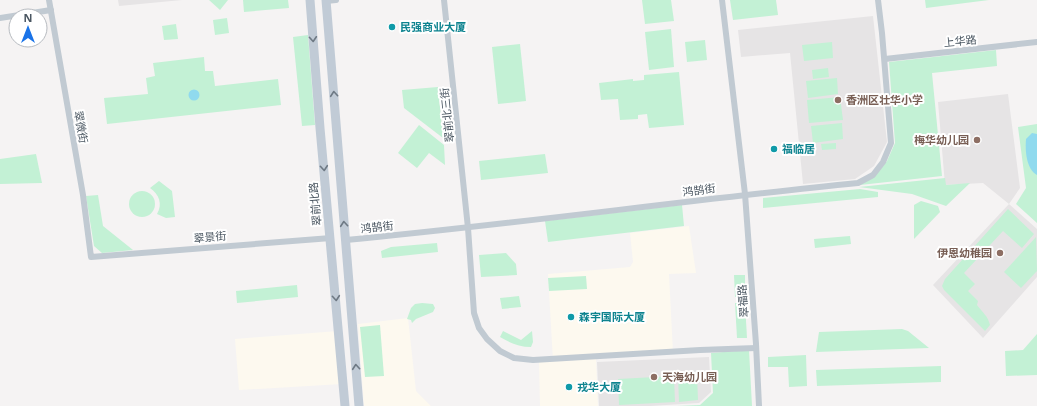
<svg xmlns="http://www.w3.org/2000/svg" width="1037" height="406" font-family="'Noto Sans','Noto Sans SC',sans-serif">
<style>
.commercial{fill:#fdf9ef}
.education{fill:#e6e4e5}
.green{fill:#c3f1d5}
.water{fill:#90daee}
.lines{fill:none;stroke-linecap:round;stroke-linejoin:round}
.minor{stroke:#c1cad2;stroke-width:6}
.secondary{stroke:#c1cbd6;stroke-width:9}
.oneway{stroke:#6e7984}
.culture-dot{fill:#0f9aa8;stroke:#fff;stroke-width:1.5}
.education-dot{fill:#8d6e63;stroke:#fff;stroke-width:1.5}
.labels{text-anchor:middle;stroke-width:4;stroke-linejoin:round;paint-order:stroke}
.culture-label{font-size:11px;font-weight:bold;fill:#0d838f;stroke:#fff;text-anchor:start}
.street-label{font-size:11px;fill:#4a5661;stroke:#fff}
.education-label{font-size:11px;font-weight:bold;fill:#785e54;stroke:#fff;text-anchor:start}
</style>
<rect width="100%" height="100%" fill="#f5f3f3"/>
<!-- commercial -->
<g class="commercial">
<path d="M689,226L696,273L669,274L673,353L596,358L598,406H540L539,362L553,361L548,274L630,267L633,262L630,233Z"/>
<path d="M408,318L416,391L431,406H364L358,324Z"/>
<path d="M338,331L342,384L239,390L235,339Z"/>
</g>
<!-- education -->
<g class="education">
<path d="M118,0H182L119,6Z"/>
<path d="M873,16L887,142L874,166L855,179L803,184L790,53L741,57L738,30Z"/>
<path d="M1008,94L1020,188L1009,204L1037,229V277L983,338L933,285L1009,204L983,183L945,185L938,102Z"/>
<path d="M709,357L711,392L699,403L650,406H599L597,362Z"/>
</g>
<!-- green -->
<g class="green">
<path d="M209,0H228L220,10Z"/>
<path d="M243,0H288L289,8L244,12Z"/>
<path d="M642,0H671L674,21L645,24Z"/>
<path d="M730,0H776L778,15L733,20Z"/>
<path d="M925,0H989L926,8Z"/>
<path d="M227,18L229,33L215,35L213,20Z"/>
<path d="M176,24L178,39L164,40L162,26Z"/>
<path d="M671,29L674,67L649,70L645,32Z"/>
<path d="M308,35L315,125L302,126L293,37Z"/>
<path d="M705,40L707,60L687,62L685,42Z"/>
<path d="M832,42L833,58L804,61L802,45Z"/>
<path d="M520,44L526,101L498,104L492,47Z"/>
<path d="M996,50L997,66L932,73L942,176L860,185L875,176L887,161L895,143L889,62Z"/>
<path d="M204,57L205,71H213L215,86L278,79L281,105L107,124L104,98L148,94L146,78L155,76L153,63Z"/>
<path d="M828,68L829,77L813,79L812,70Z"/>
<path d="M679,72L684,125L649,128L647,114L638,115V119L620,120L618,99L601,100L599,83L633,79V81L644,80V75Z"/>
<path d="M837,78L838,94L808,98L806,81Z"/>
<path d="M438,87L443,138L404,108L402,90Z"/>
<path d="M840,97L843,120L809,123L807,100Z"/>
<path d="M842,123L843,139L813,143L811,126Z"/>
<path d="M1037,124V223L1016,204L1026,188L1018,127Z"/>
<path d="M419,125L444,145L445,165L429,153L417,168L398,153Z"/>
<path d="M836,143V149L822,150L821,144Z"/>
<path d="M36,154L42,183L0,184V159Z"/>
<path d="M545,154L548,173L481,180L479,161Z"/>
<path d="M945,178L946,185L970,183L946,206L912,194L859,187Z"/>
<path d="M159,181L172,191L175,217L166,218L157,214C163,204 159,194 150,188Z"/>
<path d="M860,189L878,192V197L763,208V198Z"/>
<circle cx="142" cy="204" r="13"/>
<path d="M98,195L103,226L133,250L102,253L94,246L86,196Z"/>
<path d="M921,201L938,206L940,212L914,239V205Z"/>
<path d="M682,205L684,226L548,242L545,221Z"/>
<path d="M1008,209L1034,234L1022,248L1003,231L964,273L975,284L968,291L978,301L977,305C983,313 988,316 990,325L985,331L944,290L942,286L945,279Z"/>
<path d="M850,236L851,244L815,248L814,239Z"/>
<path d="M1036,237L1037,271L1021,288L1004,272Z"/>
<path d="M437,243L438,252L382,258L381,251L391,247Z"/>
<path d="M506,253L516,264L517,275L481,277L479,255Z"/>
<path d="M734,275H745V296L735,297Z"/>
<path d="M586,276L587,289L549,291L548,278Z"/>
<path d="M297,285L298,297L237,303L236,291Z"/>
<path d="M519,296L521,307L502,309L500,298Z"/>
<path d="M422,303L433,304L435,308L433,312L416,319L412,323L411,320L407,319L411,308L415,304Z"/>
<path d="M735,303H745L747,338H737Z"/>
<path d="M380,325L384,376L365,377L360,327Z"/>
<path d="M902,329L908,331L929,348L816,352L819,332Z"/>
<path d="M503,331L521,340L532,331L533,342L531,347C519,347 510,343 500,337Z"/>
<path d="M1037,334V375L1006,376L1005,351L1023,350Z"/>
<path d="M749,350L752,406H677L700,405L713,393L711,353Z"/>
<path d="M806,355L807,386L789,387L788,367H768V357Z"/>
<path d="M941,366V382L817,386L816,370Z"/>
<path d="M697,375L698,400L679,402L678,376Z"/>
<path d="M674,376L675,402L619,405L618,379Z"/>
</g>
<!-- water -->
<g class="water">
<circle cx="194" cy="95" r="5.5"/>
<path d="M1032,133L1037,134V175C1026,169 1025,150 1026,139Z"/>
</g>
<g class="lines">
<!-- minor -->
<g class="minor">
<path d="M49,0L83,195L91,257L331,238"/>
<path d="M444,0L468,228L474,313L479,328L487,339L500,351L514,358L533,360L700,350L756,348"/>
<path d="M722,0L745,194L756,344L759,406"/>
<path d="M326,1L336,0"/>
<path d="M0,18L51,10"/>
<path d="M885,59L1037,42"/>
<path d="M346,240C517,224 687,200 858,183L873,175L883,162L891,143L882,33L878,0"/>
</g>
<!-- secondary -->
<g class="secondary">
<path d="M310,0L320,128L345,406"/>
<path d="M326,0L359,406"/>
</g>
</g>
<!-- one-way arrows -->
<defs><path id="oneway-chevron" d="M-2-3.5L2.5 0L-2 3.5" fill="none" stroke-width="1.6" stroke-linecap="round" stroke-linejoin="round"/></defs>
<g class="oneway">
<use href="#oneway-chevron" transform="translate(313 39) rotate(86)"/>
<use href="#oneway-chevron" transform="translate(334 94) rotate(-95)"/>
<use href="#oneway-chevron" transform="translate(324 168) rotate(85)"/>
<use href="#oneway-chevron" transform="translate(344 224) rotate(-95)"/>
<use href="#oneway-chevron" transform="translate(336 298) rotate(85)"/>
<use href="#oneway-chevron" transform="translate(356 367) rotate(-95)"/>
</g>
<!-- markers -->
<g class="culture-dot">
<circle cx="392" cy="27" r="4"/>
<circle cx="774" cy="149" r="4"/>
<circle cx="571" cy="317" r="4"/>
<circle cx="569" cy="387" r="4"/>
</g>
<g class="education-dot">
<circle cx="838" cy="100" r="4"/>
<circle cx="977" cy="140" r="4"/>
<circle cx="1000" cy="253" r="4"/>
<circle cx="654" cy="377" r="4"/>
</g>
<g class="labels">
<!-- culture labels -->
<g class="culture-label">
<text x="400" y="31">民强商业大厦</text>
<text x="782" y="153">福临居</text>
<text x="579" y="321">森宇国际大厦</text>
<text x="577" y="391">戎华大厦</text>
</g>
<!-- street labels -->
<g class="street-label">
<text transform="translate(960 41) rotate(-6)" y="4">上华路</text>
<text transform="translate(447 115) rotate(-96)" y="4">翠前北三街</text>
<text transform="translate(81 127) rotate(80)" y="4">翠微街</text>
<text transform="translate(699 190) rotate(-7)" y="4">鸿鹄街</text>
<text transform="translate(315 204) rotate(-95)" y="4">翠前北路</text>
<text transform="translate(377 227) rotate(-6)" y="4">鸿鹄街</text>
<text transform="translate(210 237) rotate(-5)" y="4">翠景街</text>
<text transform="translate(743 301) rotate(-94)" y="4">翠福路</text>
</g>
<!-- education labels -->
<g class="education-label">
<text x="846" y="104">香洲区壮华小学</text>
<text x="969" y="144" text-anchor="end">梅华幼儿园</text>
<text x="992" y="257" text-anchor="end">伊恩幼稚园</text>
<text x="662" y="381">天海幼儿园</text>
</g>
</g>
<!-- north arrow -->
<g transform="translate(28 28)"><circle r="19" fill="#ffffff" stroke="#b7bbc0"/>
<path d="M0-3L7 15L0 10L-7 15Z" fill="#1a73e8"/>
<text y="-6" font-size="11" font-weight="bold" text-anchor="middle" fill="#4a5661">N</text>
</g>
</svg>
